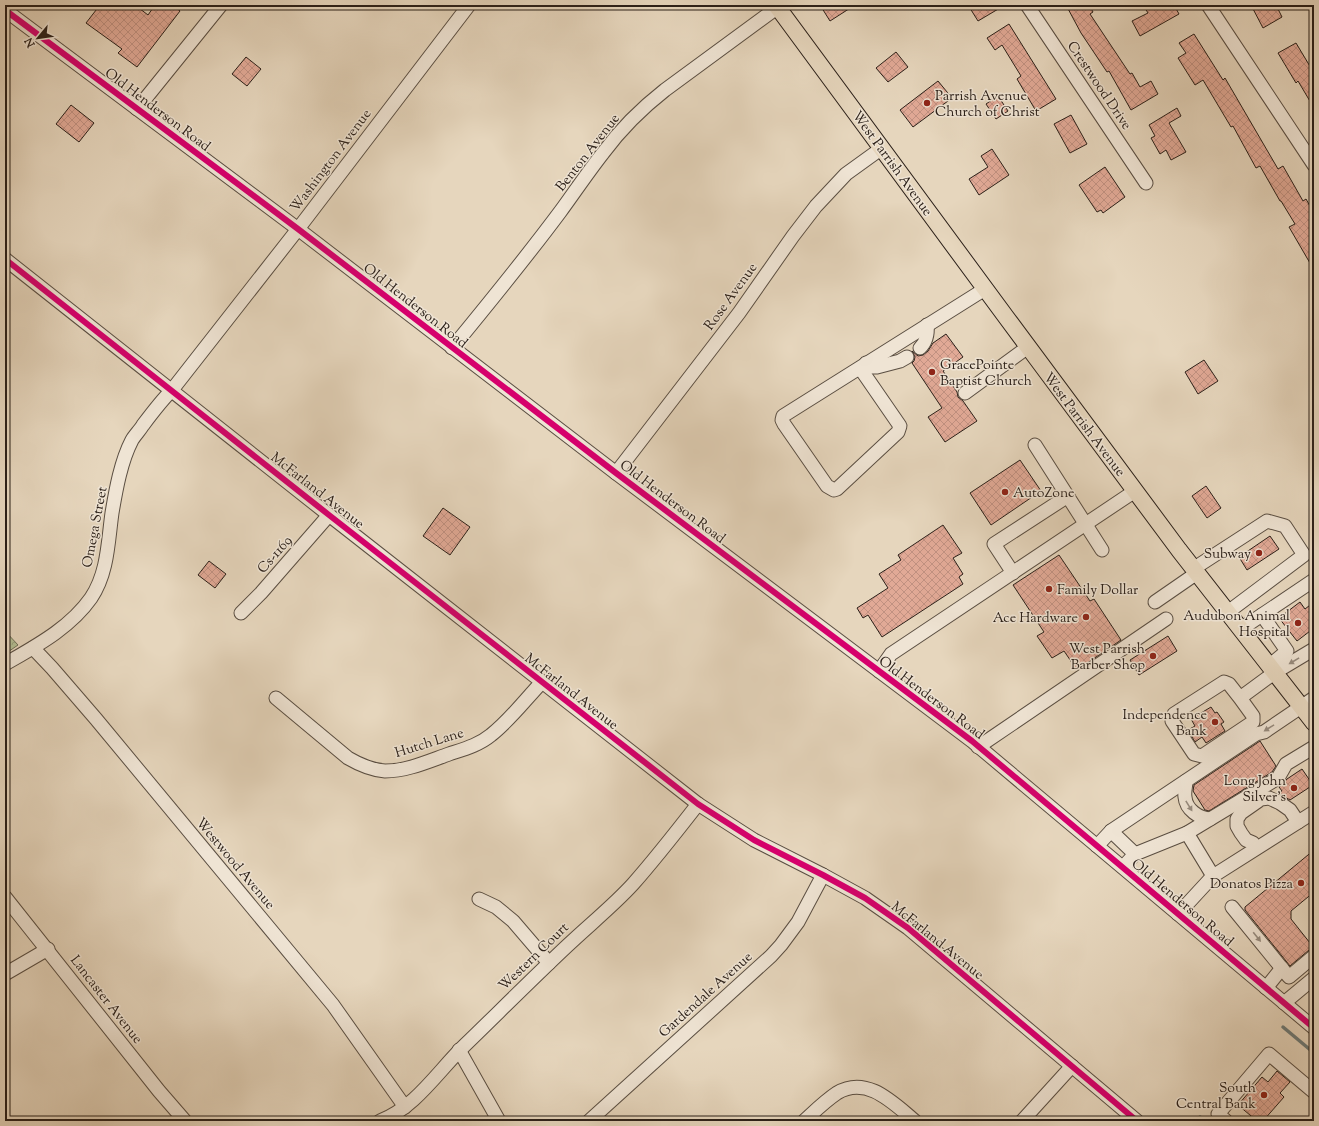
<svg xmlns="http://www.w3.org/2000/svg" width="1319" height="1126" font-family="'Sorts Mill Goudy',serif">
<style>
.park{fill:url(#park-crowns);stroke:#6f6f56}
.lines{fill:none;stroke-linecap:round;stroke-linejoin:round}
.stream{stroke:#6d7b79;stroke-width:3.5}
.building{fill:url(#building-cross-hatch);stroke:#2b2019}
.minor-casing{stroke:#5a4e42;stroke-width:15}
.major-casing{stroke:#2b2019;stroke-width:18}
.minor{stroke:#efe4d4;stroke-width:13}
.major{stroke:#e6d6bd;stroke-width:16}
.cycleway-casing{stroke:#efe4d4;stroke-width:8}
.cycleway{stroke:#d6006c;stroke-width:6}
.oneway{fill:#978c80}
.poi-dot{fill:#8f2418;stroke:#efe4d4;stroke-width:1.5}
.labels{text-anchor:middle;stroke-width:3;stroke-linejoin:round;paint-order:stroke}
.street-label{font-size:14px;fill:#2b2019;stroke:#efe4d4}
.poi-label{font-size:14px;fill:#2b2019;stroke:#efe4d4;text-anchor:end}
</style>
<defs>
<pattern id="park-crowns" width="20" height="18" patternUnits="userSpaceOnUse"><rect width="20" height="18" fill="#b3be93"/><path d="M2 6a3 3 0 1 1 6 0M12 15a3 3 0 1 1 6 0" fill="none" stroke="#9aa37e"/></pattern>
<pattern id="building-cross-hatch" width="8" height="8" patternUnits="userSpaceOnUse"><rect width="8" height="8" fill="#e1a996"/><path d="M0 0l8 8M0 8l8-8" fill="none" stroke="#c19181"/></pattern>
</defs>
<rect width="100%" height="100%" fill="#e6d6bd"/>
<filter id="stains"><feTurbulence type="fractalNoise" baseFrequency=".005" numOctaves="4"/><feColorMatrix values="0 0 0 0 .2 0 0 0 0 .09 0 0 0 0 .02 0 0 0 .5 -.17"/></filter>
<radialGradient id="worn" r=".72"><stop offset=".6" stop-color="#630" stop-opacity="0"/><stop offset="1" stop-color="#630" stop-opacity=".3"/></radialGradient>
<!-- park -->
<path class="park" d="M5,631L18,645L5,654Z"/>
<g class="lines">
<!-- stream -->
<g class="stream">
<path d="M1283,1027L1314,1053"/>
<path d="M1200,1117L1204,1121"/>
</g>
</g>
<!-- building -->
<g class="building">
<path d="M100,5H135L148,15L155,5H173L180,11L137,67L118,53L122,49L86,23Z"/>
<path d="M820,5H855L830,21Z"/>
<path d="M968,5H1005L978,21Z"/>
<path d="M1066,5H1089L1093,12L1090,14L1130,74L1132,73L1140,87L1151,81L1158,94L1131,110L1109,71L1107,72L1081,33Z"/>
<path d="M1143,5H1174L1179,14L1140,36L1132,21L1148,13Z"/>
<path d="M1251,5H1276L1282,17L1263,28Z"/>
<path d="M1009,24L1056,99L1036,111L1017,79L1021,76L1002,45L995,50L987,38Z"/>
<path d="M1194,34L1223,80L1225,78L1278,169L1283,166L1303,201L1306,199L1314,213V270L1289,227L1295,224L1281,201H1280L1260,166L1256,168L1233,126L1231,127L1203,80L1195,85L1178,58L1186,53L1179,43Z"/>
<path d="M1296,43L1314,73V108L1298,81L1296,83L1278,53Z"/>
<path d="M896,52L908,67L888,82L876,68Z"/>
<path d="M246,57L261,69L247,86L232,74Z"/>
<path d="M938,81L952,98L913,127L900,110Z"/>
<path d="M998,96L1008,111L996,119L986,104Z"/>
<path d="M71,105L94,123L79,142L56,124Z"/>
<path d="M1177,108L1181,116L1169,123L1186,152L1171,160L1166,150L1160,154L1151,138L1155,136L1149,125Z"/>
<path d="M1071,115L1087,144L1070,153L1054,124Z"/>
<path d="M992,149L1009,175L979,195L969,179L988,167L981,156Z"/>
<path d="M1105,167L1125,197L1103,213L1101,210L1097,212L1079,185Z"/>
<path d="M946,334L963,357L943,371L957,392L958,397L963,401L977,421L945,442L928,417L942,408L912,363L914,361L915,357L912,351L918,356L923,355L928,351L933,343Z"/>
<path d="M1204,360L1218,381L1198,394L1185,372Z"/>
<path d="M1020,460L1041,491L991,525L970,493Z"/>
<path d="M1206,486L1221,508L1207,518L1192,496Z"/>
<path d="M443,508L470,527L450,555L423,536Z"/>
<path d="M943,525L962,553L953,558L963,574L959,577L963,584L882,637L868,615L863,618L857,608L888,588L879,574L901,560L898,555Z"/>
<path d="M1270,536L1279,549L1247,570L1239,557Z"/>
<path d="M1059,555L1090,601L1094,599L1121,640L1077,670L1064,651L1052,658L1037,636L1044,632L1013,585Z"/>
<path d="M209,561L226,574L215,588L198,575Z"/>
<path d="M1300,602L1305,609L1314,602V628L1297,641L1279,618Z"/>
<path d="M1168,636L1177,651L1139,675L1130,660Z"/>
<path d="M1211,707L1215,713L1217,712L1224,722L1221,724L1225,731L1206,743L1202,737L1195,742L1188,730L1195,726L1191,719Z"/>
<path d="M1260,741L1276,766L1272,772L1209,811L1205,810L1193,791L1194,785Z"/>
<path d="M1302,769L1313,785L1290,800L1278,793L1282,791L1279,787L1282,785L1287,779Z"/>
<path d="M1314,850V892L1291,911V919L1314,948L1309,950L1290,966L1245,910V907Z"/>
<path d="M1277,1071L1290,1082L1280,1093L1284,1097L1263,1121H1257L1238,1105L1262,1077L1268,1082Z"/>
</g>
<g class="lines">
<!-- minor casing -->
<g class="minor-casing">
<g id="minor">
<path d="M1027,5L1146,183"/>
<path d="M1208,5L1314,165"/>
<path d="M5,10L298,229L616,473L972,741L1314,1028"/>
<path d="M137,109L221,5"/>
<path d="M5,259L329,515L698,804L754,840L823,875L865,898L908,928L1137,1121"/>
<path d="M452,348C489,303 525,259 560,212C574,193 588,172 603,153C620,130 642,108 665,90L778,7"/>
<path d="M920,348C927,341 928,334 927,325"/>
<path d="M866,363L873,367H877L900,361L907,357"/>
<path d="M860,368L900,426L898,432L837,489L834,490L827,486L784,424L782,420L783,416L985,289"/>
<path d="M965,393L1028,347"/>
<path d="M1035,445L1102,550"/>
<path d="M616,473L739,313L793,236L816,206L846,174L882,148"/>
<path d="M1193,569L1267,521L1285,526L1304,555L1228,612"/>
<path d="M1013,573L994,544L1068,496"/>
<path d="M1155,602L1197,573"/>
<path d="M241,613L261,593L329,515"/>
<path d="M1262,615L1287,651L1269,666"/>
<path d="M1241,629L1314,580"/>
<path d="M33,648L52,668L96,719L333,1005L405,1107"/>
<path d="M5,664C36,646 70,628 91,598C108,573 108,541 112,513C116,489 121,461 132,440C135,435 140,430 143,425C152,413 161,401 172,390L298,229L469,5"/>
<path d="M879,671L891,654L1135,491"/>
<path d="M276,698L348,758C360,765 371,770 385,771C407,771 429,761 449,754C464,749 479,745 491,735C510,720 525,700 542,682"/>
<path d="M1240,698L1253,716V722L1202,756L1194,754L1172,721L1174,714L1224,682L1229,684L1240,698L1274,673L1314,649"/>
<path d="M978,747L1166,619"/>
<path d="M1186,781C1186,786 1184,792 1185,797C1186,810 1199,818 1210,819"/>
<path d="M1111,831L1135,854"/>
<path d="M1187,833L1213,876"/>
<path d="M1097,846L1111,831L1256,734L1264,732L1314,698"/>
<path d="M1256,848L1253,843L1246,840L1241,833L1237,826V819L1241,813L1261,799L1269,798L1280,803L1290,810L1298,822"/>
<path d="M1123,867L1135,854L1187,833L1278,778L1286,764L1314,747"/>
<path d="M5,897L159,1091L185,1121"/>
<path d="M479,899L496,907L513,921L549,963"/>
<path d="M1232,907L1289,977L1314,956"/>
<path d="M1178,914L1213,876L1314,812"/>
<path d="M5,974L48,949"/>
<path d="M1266,988L1282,968"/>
<path d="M1284,1003L1314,978"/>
<path d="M459,1050L499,1121"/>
<path d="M380,1121C416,1107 438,1071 465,1045C499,1012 533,978 567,946C589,925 613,906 633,884C656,858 677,831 698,804"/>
<path d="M589,1121L771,956L781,945L798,922L823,875"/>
<path d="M804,1121C815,1111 825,1101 837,1093C867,1075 893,1103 915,1121"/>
<path d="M1022,1121L1072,1066"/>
<path d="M1226,1121L1218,1114L1269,1054L1314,1092"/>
</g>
</g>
<!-- major casing -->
<g class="major-casing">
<path id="major" d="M776,5L1006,317L1179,550L1314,723"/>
</g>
<!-- minor -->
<use href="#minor" class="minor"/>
<!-- major -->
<use href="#major" class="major"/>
<!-- cycleway casing -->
<g class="cycleway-casing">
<g id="cycleway">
<path d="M5,10L298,229L616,473L972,741L1314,1028"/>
<path d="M5,259L329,515L698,804L754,840L823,875L865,898L908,928L1137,1121"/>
</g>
</g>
<!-- cycleway -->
<use href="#cycleway" class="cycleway"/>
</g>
<!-- one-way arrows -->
<defs><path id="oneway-solid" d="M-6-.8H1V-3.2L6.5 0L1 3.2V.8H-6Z"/></defs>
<g class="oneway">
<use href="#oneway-solid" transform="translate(1294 661) rotate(149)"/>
<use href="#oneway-solid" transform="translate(1269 728) rotate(148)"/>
<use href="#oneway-solid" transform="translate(1189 806) rotate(58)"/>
<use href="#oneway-solid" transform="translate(1257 937) rotate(51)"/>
</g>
<!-- markers -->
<g class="poi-dot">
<circle cx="927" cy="103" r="4"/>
<circle cx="932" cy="372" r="4"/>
<circle cx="1005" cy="492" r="4"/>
<circle cx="1259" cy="553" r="4"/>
<circle cx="1049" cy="589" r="4"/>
<circle cx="1086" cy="617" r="4"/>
<circle cx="1298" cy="623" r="4"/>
<circle cx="1153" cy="656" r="4"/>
<circle cx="1215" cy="722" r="4"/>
<circle cx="1294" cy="788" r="4"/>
<circle cx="1301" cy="883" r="4"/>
<circle cx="1264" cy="1095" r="4"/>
</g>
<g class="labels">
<!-- street labels -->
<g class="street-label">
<text transform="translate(1100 85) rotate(56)" y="5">Crestwood Drive</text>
<text transform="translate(158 109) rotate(37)" y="5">Old Henderson Road</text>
<text transform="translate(587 152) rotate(-52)" y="5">Benton Avenue</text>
<text transform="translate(330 160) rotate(-53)" y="5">Washington Avenue</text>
<text transform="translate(893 163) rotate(54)" y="5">West Parrish Avenue</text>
<text transform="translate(730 296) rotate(-54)" y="5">Rose Avenue</text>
<text transform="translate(416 305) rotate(38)" y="5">Old Henderson Road</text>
<text transform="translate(1085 424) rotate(53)" y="5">West Parrish Avenue</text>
<text transform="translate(318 490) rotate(38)" y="5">McFarland Avenue</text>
<text transform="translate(673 501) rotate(37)" y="5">Old Henderson Road</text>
<text transform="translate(94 527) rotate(-79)" y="5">Omega Street</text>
<text transform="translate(274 554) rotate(-49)" y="5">Cs-1169</text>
<text transform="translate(572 691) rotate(38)" y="5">McFarland Avenue</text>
<text transform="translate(932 697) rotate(37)" y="5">Old Henderson Road</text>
<text transform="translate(429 742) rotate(-17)" y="5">Hutch Lane</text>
<text transform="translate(236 863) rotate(50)" y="5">Westwood Avenue</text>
<text transform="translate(1183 902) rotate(40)" y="5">Old Henderson Road</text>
<text transform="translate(938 940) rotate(39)" y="5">McFarland Avenue</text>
<text transform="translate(533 956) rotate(-44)" y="5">Western Court</text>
<text transform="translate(705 994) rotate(-42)" y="5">Gardendale Avenue</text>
<text transform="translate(107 999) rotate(52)" y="5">Lancaster Avenue</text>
</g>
<!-- poi labels -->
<g class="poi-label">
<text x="935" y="100" text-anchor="start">Parrish Avenue<tspan x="935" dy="16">Church of Christ</tspan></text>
<text x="940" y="369" text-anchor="start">GracePointe<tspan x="940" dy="16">Baptist Church</tspan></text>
<text x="1013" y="497" text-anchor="start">AutoZone</text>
<text x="1251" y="558">Subway</text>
<text x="1057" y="594" text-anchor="start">Family Dollar</text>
<text x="1290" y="620">Audubon Animal<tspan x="1290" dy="16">Hospital</tspan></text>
<text x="1078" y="622">Ace Hardware</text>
<text x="1145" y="653">West Parrish<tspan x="1145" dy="16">Barber Shop</tspan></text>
<text x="1207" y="719">Independence<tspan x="1207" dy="16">Bank</tspan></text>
<text x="1286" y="785">Long John<tspan x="1286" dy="16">Silver's</tspan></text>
<text x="1293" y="888">Donatos Pizza</text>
<text x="1256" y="1092">South<tspan x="1256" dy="16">Central Bank</tspan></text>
</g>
</g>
<!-- margin -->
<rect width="1319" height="1126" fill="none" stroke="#e6d6bd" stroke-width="20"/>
<rect x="6" y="6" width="1307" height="1114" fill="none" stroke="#2b2019" stroke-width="2"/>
<rect x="10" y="10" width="1299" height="1106" fill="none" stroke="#2b2019"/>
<!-- north arrow -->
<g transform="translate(38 38) rotate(241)" stroke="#efe4d4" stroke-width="3" paint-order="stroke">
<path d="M0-3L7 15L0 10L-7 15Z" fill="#2b2019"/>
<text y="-6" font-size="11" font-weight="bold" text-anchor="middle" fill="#2b2019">N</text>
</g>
<rect width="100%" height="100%" filter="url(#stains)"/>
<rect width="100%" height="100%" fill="url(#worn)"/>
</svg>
